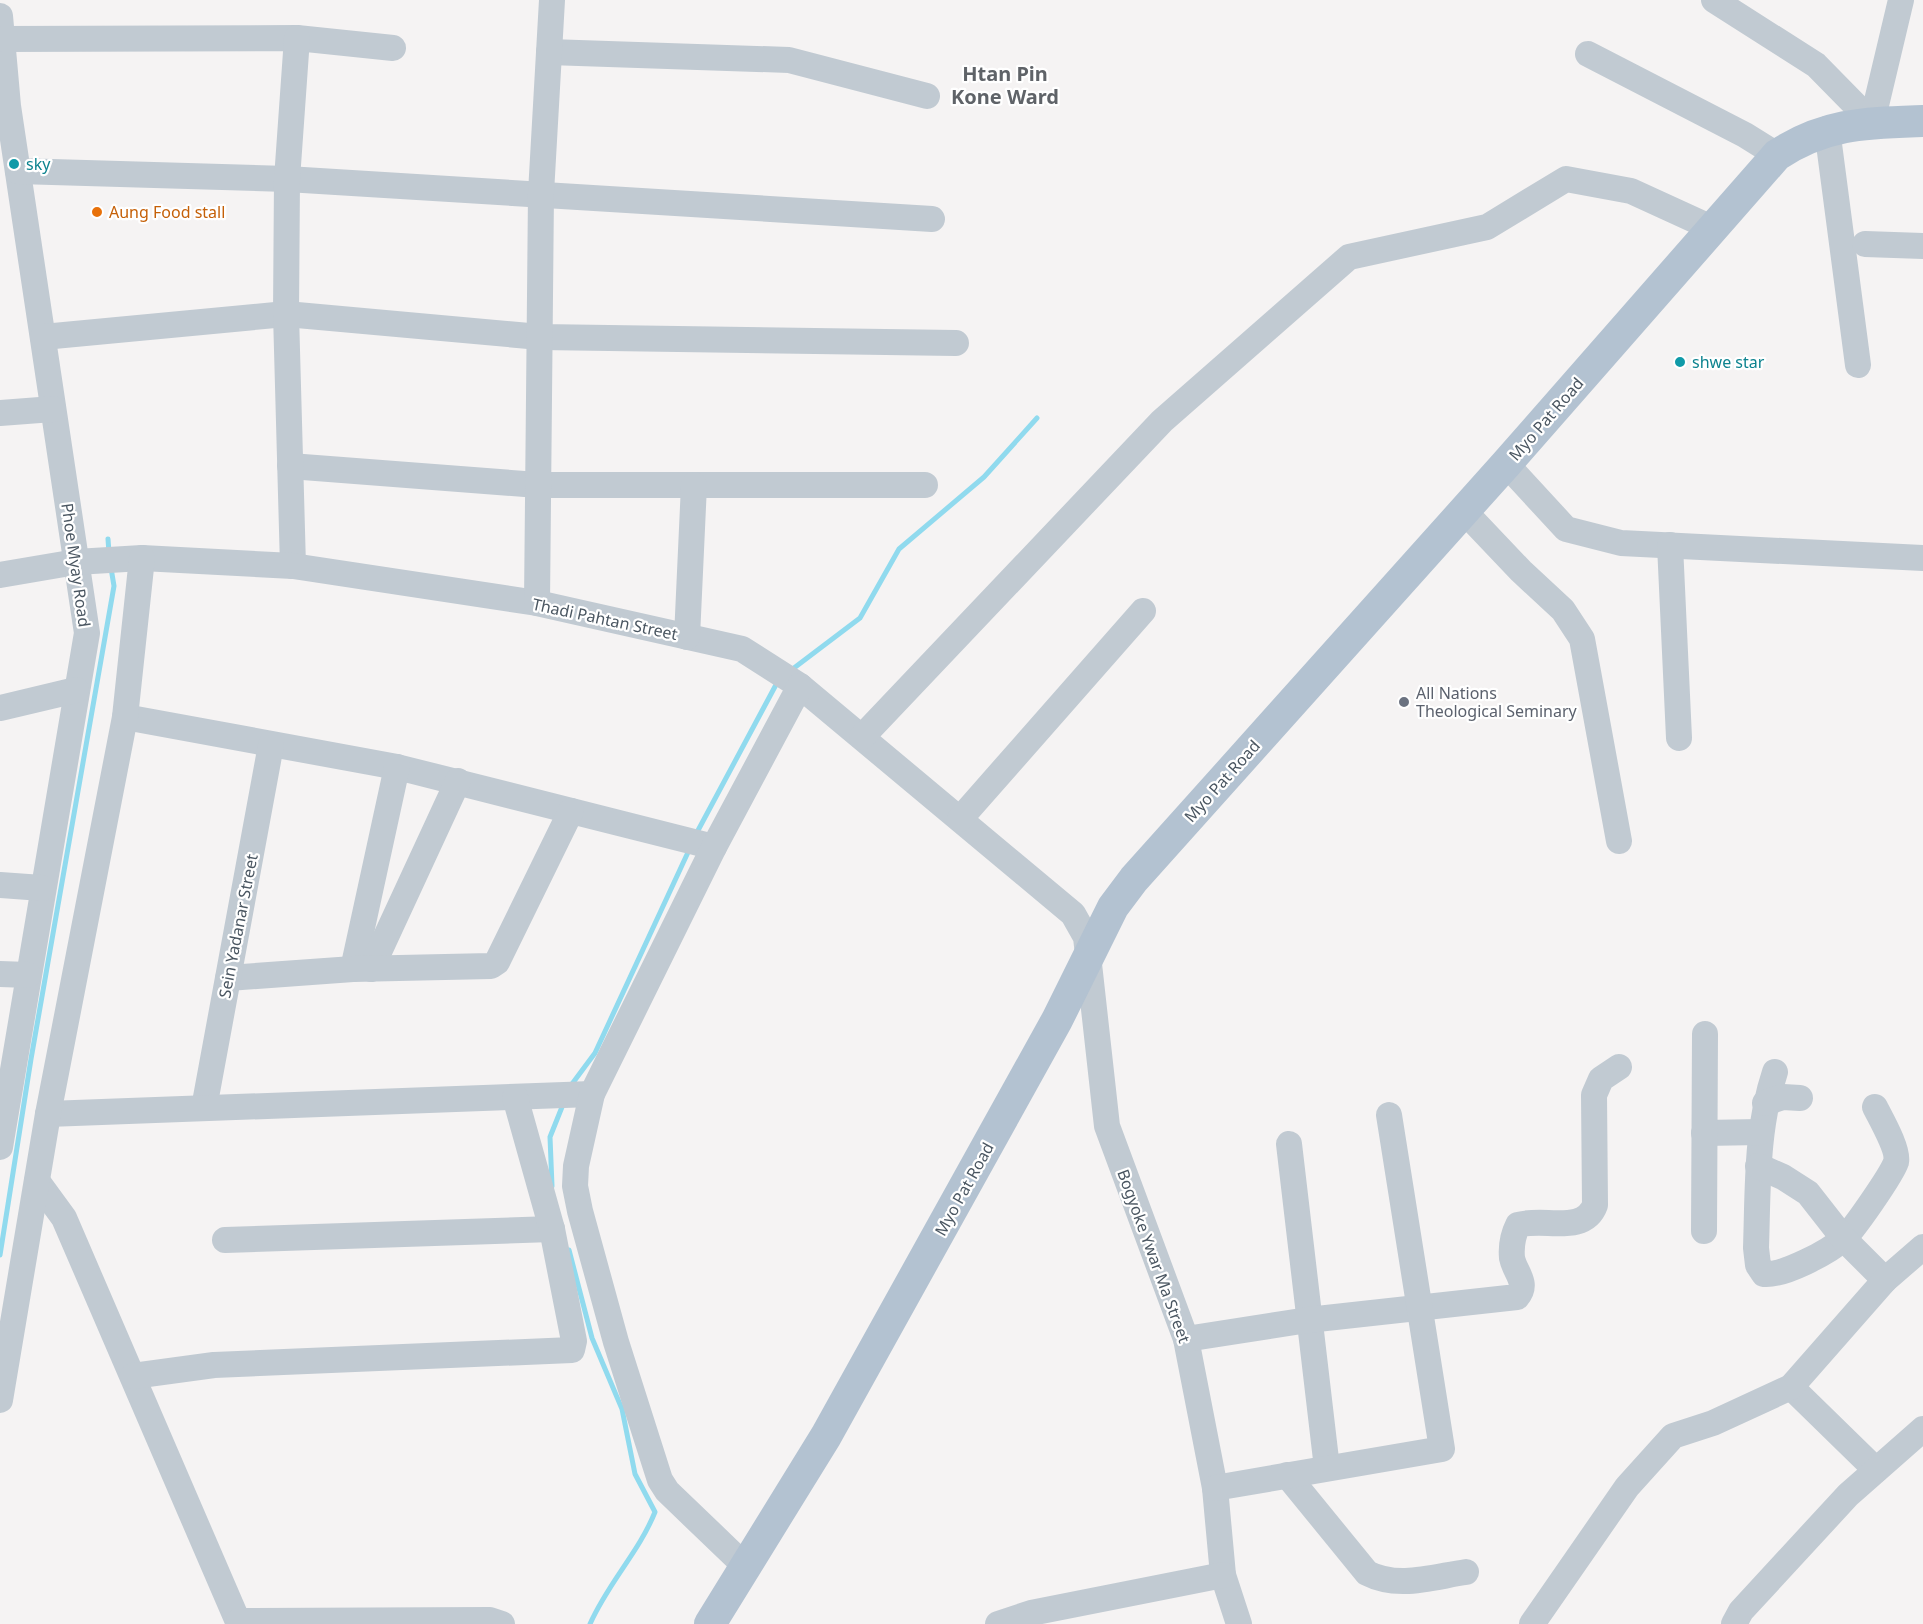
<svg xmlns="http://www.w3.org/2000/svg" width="1923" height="1624" font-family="'Noto Sans',sans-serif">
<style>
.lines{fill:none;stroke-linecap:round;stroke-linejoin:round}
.stream{stroke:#90daee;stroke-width:5}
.minor{stroke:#c1cad2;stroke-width:26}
.major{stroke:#b3c2d1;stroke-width:32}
.culture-dot{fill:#0f9aa8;stroke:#fff;stroke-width:2}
.food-dot{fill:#e8710a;stroke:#fff;stroke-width:2}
.worship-dot{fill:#6b7280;stroke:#fff;stroke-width:2}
.labels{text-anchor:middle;stroke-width:4.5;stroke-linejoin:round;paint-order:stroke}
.culture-label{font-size:16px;fill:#0d838f;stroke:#fff;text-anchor:start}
.food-label{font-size:16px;fill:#c56008;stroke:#fff;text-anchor:start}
.street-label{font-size:16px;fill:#4a5661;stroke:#fff}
.worship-label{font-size:16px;fill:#5b616d;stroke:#fff;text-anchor:start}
.quarter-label{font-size:20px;font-weight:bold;fill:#5f6368;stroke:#fff}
</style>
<rect width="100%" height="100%" fill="#f5f3f3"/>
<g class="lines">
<!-- stream -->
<g class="stream">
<path d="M108,539L109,553"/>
<path d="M790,671L860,618L899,549L984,477L1037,418"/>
<path d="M695,836L778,681"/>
<path d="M569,1088L595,1053L690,848"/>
<path d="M552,1186L550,1137L564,1102"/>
<path d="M569,1250L592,1338L622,1409L635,1474L655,1512C639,1552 608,1583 590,1624"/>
<path d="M0,1255L31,1059L114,586L111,568"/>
</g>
<!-- minor -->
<g class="minor">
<path d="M1714,0L1816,65L1872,122"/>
<path d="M0,16L8,106L87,633L0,1147"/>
<path d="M2,39L297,38L393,48"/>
<path d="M549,52L789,60L927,96"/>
<path d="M1588,54L1745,135L1777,155"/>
<path d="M1872,122L1901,0"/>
<path d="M1827,129L1858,365"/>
<path d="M18,171L287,179L932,219"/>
<path d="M1865,244L1923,246"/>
<path d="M43,337L286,314L540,337L956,343"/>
<path d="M0,413L53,409"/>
<path d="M1506,464L1566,529L1621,543L1923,558"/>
<path d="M290,466L538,485H925"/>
<path d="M1463,510L1521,571L1563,610L1582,639L1619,841"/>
<path d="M1670,545L1679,738"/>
<path d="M293,566L286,314L287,179L297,38"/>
<path d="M0,575L76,562L142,558L293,566L537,603L742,649L800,686L1073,914L1086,937L1107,1126L1186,1339L1215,1488L1223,1575L1239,1624"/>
<path d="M537,603L541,193L552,0"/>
<path d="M687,637L694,485"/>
<path d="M0,708L76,690"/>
<path d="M125,717L397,767L714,847"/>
<path d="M862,737L1162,421L1349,257L1487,227L1566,179L1631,191L1714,229"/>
<path d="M960,819L1143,611"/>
<path d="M0,885L42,888"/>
<path d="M353,969L397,767"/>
<path d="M371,969L458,781"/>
<path d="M0,974L28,975"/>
<path d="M228,978L353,969L491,966L497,962L571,811"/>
<path d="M1775,1072C1756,1129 1758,1188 1756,1248L1758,1265L1764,1274C1783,1276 1829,1252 1843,1239C1853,1231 1892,1174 1896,1162C1899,1150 1881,1119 1875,1107"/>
<path d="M1765,1103L1783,1097L1800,1098"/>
<path d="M204,1108L271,745"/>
<path d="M48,1114L592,1094"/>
<path d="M1704,1133L1760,1132"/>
<path d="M1289,1144L1327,1468"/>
<path d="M1758,1166L1783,1177L1808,1193L1844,1239L1885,1280"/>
<path d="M37,1181L64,1218L239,1624"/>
<path d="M1704,1231L1705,1034"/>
<path d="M225,1240L552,1229"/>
<path d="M1186,1339L1308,1320L1517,1297C1529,1283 1515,1273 1512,1258C1511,1247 1513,1235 1518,1225C1543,1217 1584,1235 1595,1205L1594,1095L1601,1079L1619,1067"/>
<path d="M133,1376L214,1365L572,1350L574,1341L552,1229L515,1097"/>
<path d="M1791,1387L1876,1470"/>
<path d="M0,1400L48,1114L125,717L142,558"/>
<path d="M1287,1475L1367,1573C1398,1589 1432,1577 1466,1572"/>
<path d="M1215,1488L1442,1449L1389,1115"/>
<path d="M744,1565L667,1491L660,1480L616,1342L580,1211L575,1186L576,1166L592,1094L714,847L800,686"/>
<path d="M239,1621L490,1620L502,1624"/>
<path d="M998,1624L1031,1613L1223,1575"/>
<path d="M1532,1624L1627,1487L1673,1436L1713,1423L1791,1387L1885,1280L1923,1247"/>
<path d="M1734,1624L1741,1611L1848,1495L1923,1429"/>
</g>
<!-- major -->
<path class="major" d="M710,1624L826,1436L1057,1020L1113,907L1134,879L1506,464L1777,155C1826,123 1866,123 1923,121"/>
</g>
<!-- markers -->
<g class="culture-dot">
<circle cx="14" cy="164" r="6"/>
<circle cx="1680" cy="362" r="6"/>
</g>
<circle class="food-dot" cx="97" cy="212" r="6"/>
<circle class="worship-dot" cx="1404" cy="702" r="6"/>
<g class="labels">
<!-- culture labels -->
<g class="culture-label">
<text x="26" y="170">sky</text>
<text x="1692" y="368">shwe star</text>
</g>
<!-- food labels -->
<g class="food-label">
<text x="109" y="218">Aung Food stall</text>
</g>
<!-- street labels -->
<g class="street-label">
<text transform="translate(1546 419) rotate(-49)" y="6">Myo Pat Road</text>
<text transform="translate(76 565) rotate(82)" y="6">Phoe Myay Road</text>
<text transform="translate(605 619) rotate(12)" y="6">Thadi Pahtan Street</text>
<text transform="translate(1222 781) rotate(-48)" y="6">Myo Pat Road</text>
<text transform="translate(238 926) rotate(-79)" y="6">Sein Yadanar Street</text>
<text transform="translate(964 1189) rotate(-61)" y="6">Myo Pat Road</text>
<text transform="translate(1154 1256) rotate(70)" y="6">Bogyoke Ywar Ma Street</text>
</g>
<!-- worship labels -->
<g class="worship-label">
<text x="1416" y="699">All Nations<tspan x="1416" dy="18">Theological Seminary</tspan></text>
</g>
<!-- quarter labels -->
<g class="quarter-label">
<text x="1005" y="81">Htan Pin<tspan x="1005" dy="23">Kone Ward</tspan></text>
</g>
</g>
</svg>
